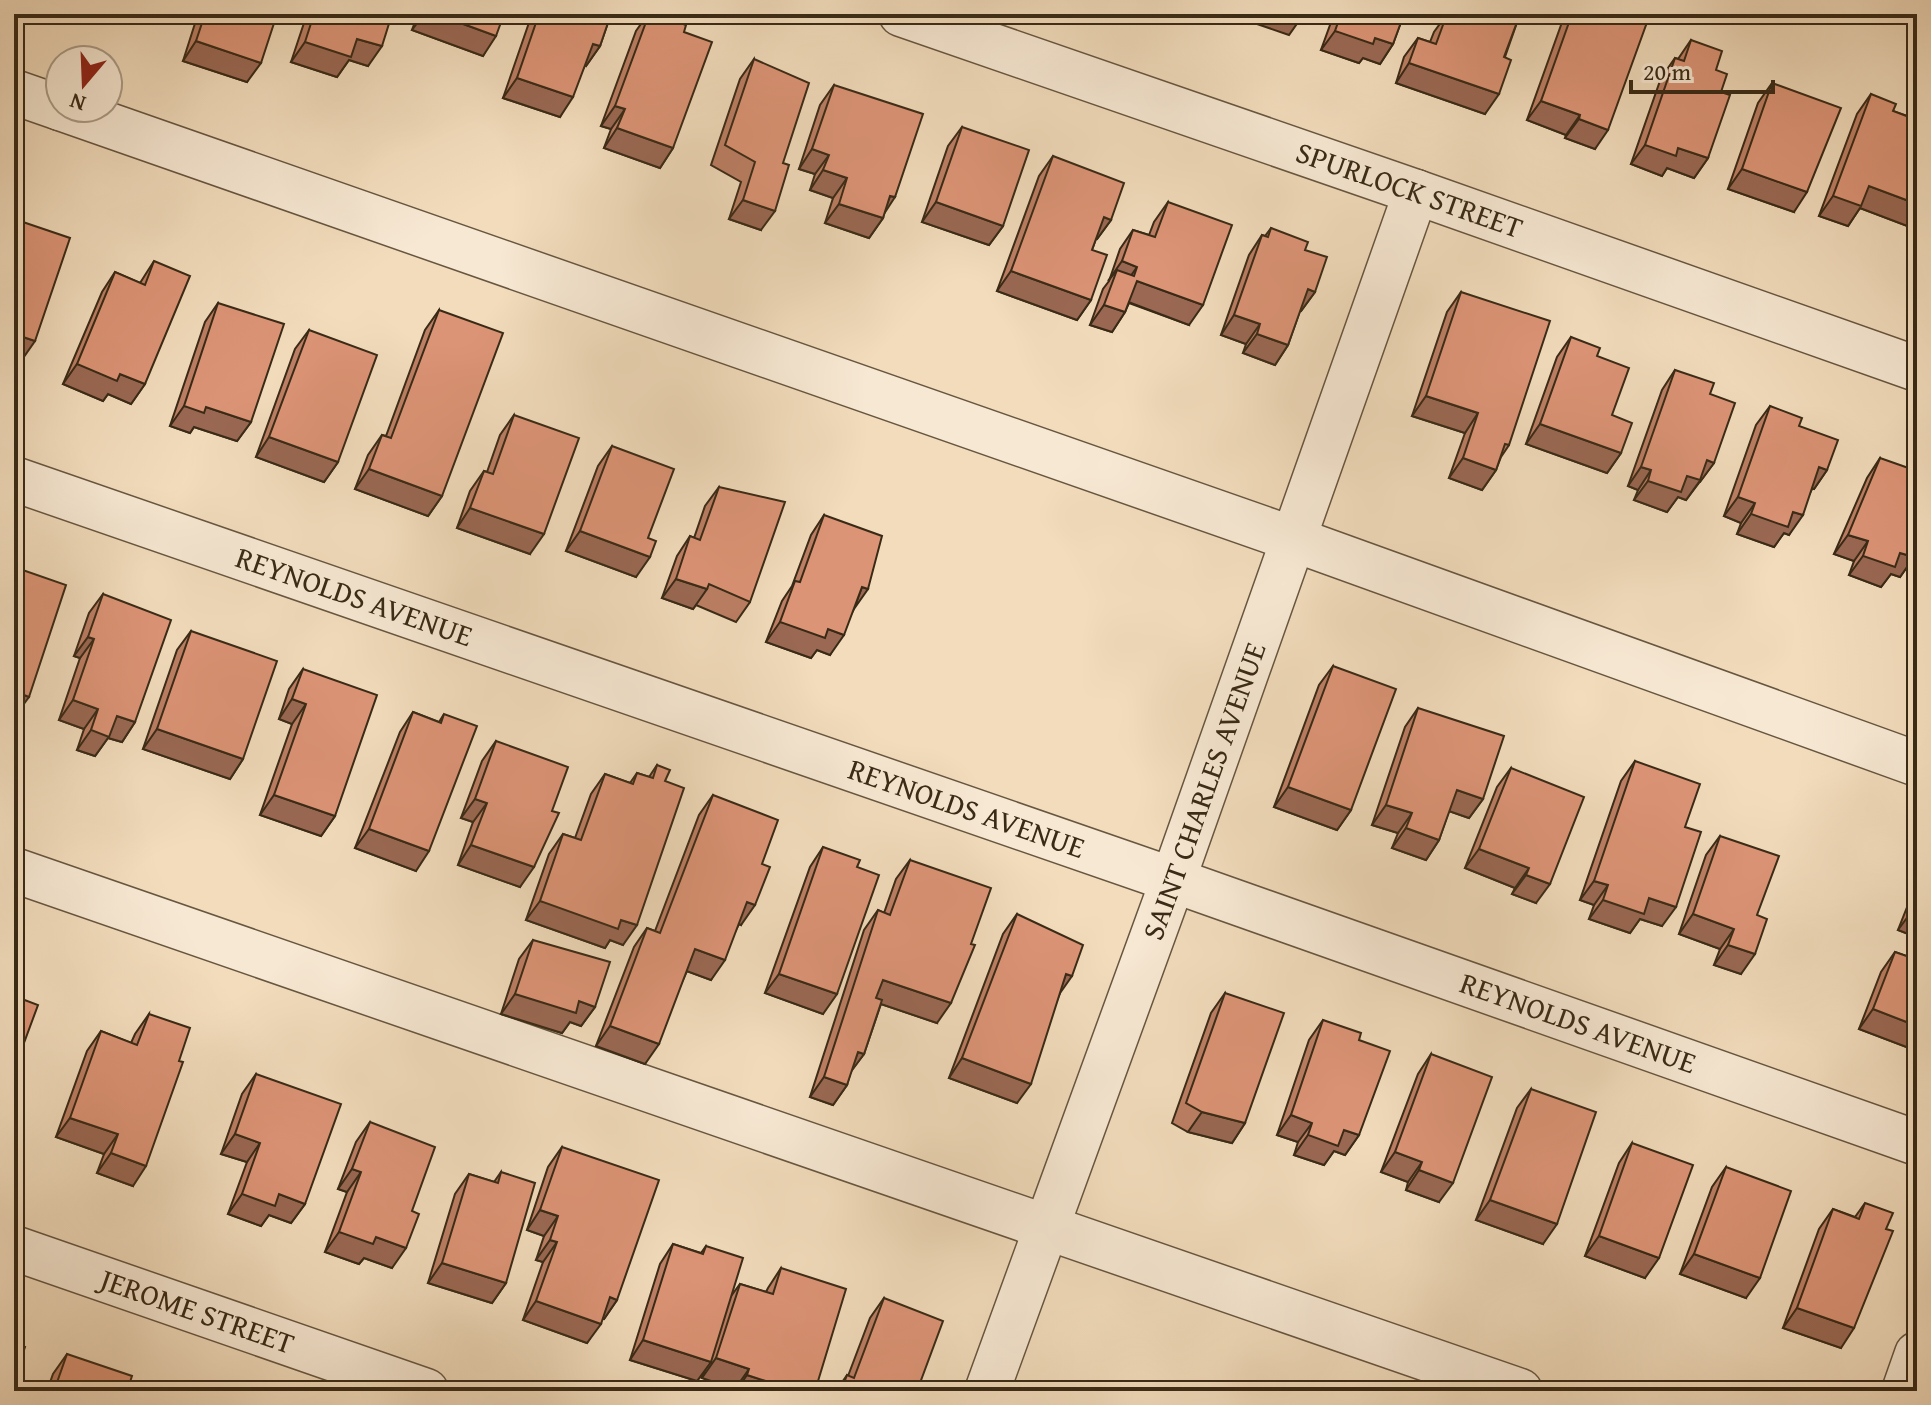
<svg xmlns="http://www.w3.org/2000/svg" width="1931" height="1405" font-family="'Gentium Book Plus',serif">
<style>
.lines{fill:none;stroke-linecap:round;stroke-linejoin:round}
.minor-casing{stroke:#675640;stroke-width:47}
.minor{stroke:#f7e8d3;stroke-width:44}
.wall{fill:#bd7f65;stroke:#392a16;stroke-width:2}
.shaded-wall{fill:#9a6853;stroke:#392a16;stroke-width:2}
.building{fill:#dc9476;stroke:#392a16;stroke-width:2}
.labels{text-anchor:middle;stroke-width:6;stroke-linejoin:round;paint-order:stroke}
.street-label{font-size:30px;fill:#392a16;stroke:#f7e8d3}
</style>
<rect width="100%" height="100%" fill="#f2dcbc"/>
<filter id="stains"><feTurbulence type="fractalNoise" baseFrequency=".0025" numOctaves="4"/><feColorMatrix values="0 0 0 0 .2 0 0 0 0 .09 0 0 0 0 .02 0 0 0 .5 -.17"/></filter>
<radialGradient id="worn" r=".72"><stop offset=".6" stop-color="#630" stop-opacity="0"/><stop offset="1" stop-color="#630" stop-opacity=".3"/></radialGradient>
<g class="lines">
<!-- minor casing -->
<g class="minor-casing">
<g id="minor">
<path id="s1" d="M901,14L1416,192L1917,369"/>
<path d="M14,92L60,108"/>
<path d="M60,108L1293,539L1917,764"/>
<path id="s2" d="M14,479L1173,880L1917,1143"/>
<path d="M14,870L1520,1391"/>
<path id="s3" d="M14,1248L426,1391"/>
<path id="s4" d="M987,1391L1173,880L1416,192"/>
<path d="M1904,1391L1917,1354"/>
</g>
</g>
<!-- minor -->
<use href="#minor" class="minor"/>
</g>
<!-- wall -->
<g class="wall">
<path d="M198,14H277L247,82L183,61Z"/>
<path d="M307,14H392L368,66L349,60L337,77L291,62Z"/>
<path d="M418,14H504L483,56L412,30Z"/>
<path d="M532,14H611L600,46L586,66L585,65L560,117L503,98Z"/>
<path d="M648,14H656L684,32L673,148L660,168L604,148L611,129L601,126L636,31Z"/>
<path d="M1334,14H1404L1393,44L1380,64L1363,58L1359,63L1321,50Z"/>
<path d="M1447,14H1520L1485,114L1396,83L1404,57L1418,38L1430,42L1434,32Z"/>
<path d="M1565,14H1650L1595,149L1565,138L1566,135L1527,120Z"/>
<path d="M1691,40L1716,70L1721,92L1708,158L1694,178L1667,168L1662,176L1631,164L1661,78L1675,58L1678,59Z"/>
<path d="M754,59L761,230L729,219L741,182L711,165L740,79Z"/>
<path d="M1772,83L1794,212L1728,189L1758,103Z"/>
<path d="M834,85L884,213L883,218L869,238L825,223L833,198L810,190L815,174L799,169L820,105Z"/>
<path d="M1871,94L1893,111L1913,118L1917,112V217L1910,227L1860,208L1848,226L1819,216L1857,114Z"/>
<path d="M962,127L1003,226L989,245L922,222L948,146Z"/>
<path d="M1053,156L1111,220L1097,239H1096L1092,250L1091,300L1077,320L997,291L1039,176Z"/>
<path d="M1168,202L1189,325L1129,303L1125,312L1112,332L1090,325L1103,289L1109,281L1120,249L1133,230L1149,235L1154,222Z"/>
<path d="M1271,228L1305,250L1315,292L1301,311H1300L1288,345L1275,365L1243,353L1246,344L1221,335L1249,255L1262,235L1265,236Z"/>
<path d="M154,261L145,384L131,404L108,394L103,401L63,384L102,292L115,272L140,283Z"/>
<path d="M1461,292L1509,445L1501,457L1496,470L1482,490L1449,478L1465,433L1412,416L1447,312Z"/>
<path d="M218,303L251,422L237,441L194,427L190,433L170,426L205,322Z"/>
<path d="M439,310L442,496L428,516L355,489L368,455L382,435L386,436L425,330Z"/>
<path d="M309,330L338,462L324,482L256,457L295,349Z"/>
<path d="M1571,337L1597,356L1621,453L1607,473L1526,444L1557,357Z"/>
<path d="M1675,370L1710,394L1714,463L1686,500L1678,497L1667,512L1634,500L1638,490L1628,486L1662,390Z"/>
<path d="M1770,406L1799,426L1827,470L1814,489H1812L1789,535L1784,533L1774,547L1737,534L1741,523L1724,516L1756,425Z"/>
<path d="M514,415L530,554L457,528L470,491L484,471L487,472L500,435Z"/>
<path d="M612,446L648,538L636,577L566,551L598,466Z"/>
<path d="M1880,458L1914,557L1900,577L1891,574L1881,587L1849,575L1854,561L1834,554L1867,478Z"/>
<path d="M719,487L750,602L736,622L696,605L693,609L662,598L677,556L690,536L694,538L705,506Z"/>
<path d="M824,515L854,609L830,655L817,650L811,658L766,642L782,601L792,586L811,535Z"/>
<path d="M103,594L135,722L122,742L108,738L95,756L77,750L84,729L59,720L80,658L74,656L89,613Z"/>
<path d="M191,631L243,759L230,779L143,749L177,650Z"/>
<path d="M1333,666L1351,810L1337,830L1274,807L1319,685Z"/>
<path d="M303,669L335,816L321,836L260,815L292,724L279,719L289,689Z"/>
<path d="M1418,708L1483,799L1469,818L1449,811L1439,840L1426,860L1392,848L1398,833L1372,825L1405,727Z"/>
<path d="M413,712L439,722L444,714L416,871L355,848L400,732Z"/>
<path d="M496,741L552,811L520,887L458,865L473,822L461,818L482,761Z"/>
<path d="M1635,761L1685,827L1662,926L1640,919L1630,933L1589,919L1594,905L1580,900L1621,781Z"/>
<path d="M657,765L665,781L623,945L610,940L605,948L526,920L549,854L563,834L575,838L591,794L605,774L630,783L637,773L649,777Z"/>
<path d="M1511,768L1536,903L1512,894L1515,888L1465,868L1497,787Z"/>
<path d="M713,795L762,864L741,925L739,924L711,980L687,971L645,1064L596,1046L634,947L647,928L655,931L699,815Z"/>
<path d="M1720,836L1757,915L1741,974L1714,965L1720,949L1679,934L1706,855Z"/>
<path d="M823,847L857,867L823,1014L765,993L810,867Z"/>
<path d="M910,860L937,1023L881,1004L864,1054L851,1071L847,1085L833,1105L810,1097L864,930L878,910L884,913L896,879Z"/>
<path d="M1917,882V1051L1859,1029L1881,972L1895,952L1909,957L1916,937L1898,930Z"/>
<path d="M1017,914L1060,993L1017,1103L949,1078L1003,934Z"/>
<path d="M533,940L595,1007L581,1026L570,1022L562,1033L501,1014L519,959Z"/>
<path d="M1225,993L1245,1123L1232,1143L1188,1132L1172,1123L1211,1013Z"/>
<path d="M149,1014L133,1186L97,1173L104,1154L56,1137L87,1051L101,1031L131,1043L135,1034Z"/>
<path d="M1323,1020L1359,1040V1135L1345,1155L1334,1151L1324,1165L1294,1155L1298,1142L1277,1135L1309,1040Z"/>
<path d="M1431,1054L1439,1202L1406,1190L1408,1182L1381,1172L1418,1074Z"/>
<path d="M256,1074L305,1204L291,1223L269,1215L261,1226L228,1214L247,1162L221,1154L242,1094Z"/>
<path d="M1531,1089L1543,1244L1476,1220L1517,1108Z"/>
<path d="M370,1122L412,1211L392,1268L364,1258L359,1264L325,1252L347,1192L338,1189L356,1142Z"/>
<path d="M1632,1143L1645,1278L1585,1256L1619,1163Z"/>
<path d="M562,1147L617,1300L604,1319H602L587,1343L523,1320L543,1262L536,1260L544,1236L527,1230L548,1167Z"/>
<path d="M1726,1167L1746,1298L1680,1274L1712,1187Z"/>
<path d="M501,1172L506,1283L492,1303L428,1283L455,1194L469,1174L494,1182Z"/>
<path d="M1865,1203L1841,1348L1783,1328L1819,1229L1833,1209L1855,1217Z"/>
<path d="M673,1244L701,1253L706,1246L731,1296L740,1284L766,1292L768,1288L781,1268L815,1391H734L735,1389L702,1378L705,1370L697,1381L630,1360L660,1264Z"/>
<path d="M884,1298L917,1391H836L847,1375L848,1376L870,1318Z"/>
<path d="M67,1354L127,1391H47L53,1374Z"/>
</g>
<!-- shaded-wall -->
<g class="shaded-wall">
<path d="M424,14H436L496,36L483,56L412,30Z"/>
<path d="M1228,14H1299L1303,15L1289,35Z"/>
<path d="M1335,31L1375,38L1393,44L1380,64L1363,58L1359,63L1321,50Z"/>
<path d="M357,39L382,46L368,66L349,60L337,77L291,62L305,42Z"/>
<path d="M196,41L261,63L247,82L183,61Z"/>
<path d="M593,44L600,46L586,66L579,63Z"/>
<path d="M1409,63L1499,94L1485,114L1396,83Z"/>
<path d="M517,78L573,97L560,117L503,98Z"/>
<path d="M1541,101L1580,115L1566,135L1527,120Z"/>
<path d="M615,106L625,109L611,129L601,126Z"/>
<path d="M1579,119L1608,130L1595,149L1565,138Z"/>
<path d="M617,128L673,148L660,168L604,148Z"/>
<path d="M1645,145L1678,148L1708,158L1694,178L1667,168L1662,176L1631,164Z"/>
<path d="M812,149L829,155L815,174L799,169Z"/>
<path d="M1742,169L1807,192L1794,212L1728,189Z"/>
<path d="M823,170L847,178L833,198L810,190Z"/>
<path d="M1869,186L1917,204V217L1910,227L1860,208L1848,226L1819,216L1833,196Z"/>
<path d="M890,196L895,197L882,217Z"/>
<path d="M743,200L775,211L761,230L729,219Z"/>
<path d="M936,202L1003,226L989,245L922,222Z"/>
<path d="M839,204L883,218L869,238L825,223Z"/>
<path d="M1104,217L1111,220L1097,239L1090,237Z"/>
<path d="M1122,261L1137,267L1123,287L1117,270L1108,281Z"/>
<path d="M1011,271L1091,300L1077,320L997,291Z"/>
<path d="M1137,281L1203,305L1189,325L1123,300Z"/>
<path d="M1308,289L1315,292L1301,311L1294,309Z"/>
<path d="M1104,305L1125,312L1112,332L1090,325Z"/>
<path d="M1234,315L1260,324L1246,344L1221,335Z"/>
<path d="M14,334L35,341L21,361L14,359Z"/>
<path d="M1257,334L1288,345L1275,365L1243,353Z"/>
<path d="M77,364L120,374L145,384L131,404L108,394L103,401L63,384Z"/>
<path d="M1426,396L1478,413L1465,433L1412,416Z"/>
<path d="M184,406L206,407L251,422L237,441L194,427L190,433L170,426Z"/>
<path d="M1540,424L1621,453L1607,473L1526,444Z"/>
<path d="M269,437L338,462L324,482L256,457Z"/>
<path d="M1463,458L1496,470L1482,490L1449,478Z"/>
<path d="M1707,460L1714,463L1700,482H1699L1686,500L1678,497L1667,512L1634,500L1648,481L1687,476Z"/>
<path d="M1641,467L1651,470L1638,490L1628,486Z"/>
<path d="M1819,467L1827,470L1814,489L1805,486Z"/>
<path d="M369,469L442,496L428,516L355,489Z"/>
<path d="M1738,497L1755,503L1741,523L1724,516Z"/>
<path d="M470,508L544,534L530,554L457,528Z"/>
<path d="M1793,512L1803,515L1789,535L1784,533L1774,547L1737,534L1751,514Z"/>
<path d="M580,531L650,557L636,577L566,551Z"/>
<path d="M1848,535L1868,541L1854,561L1834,554Z"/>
<path d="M1900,553L1914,557L1900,577L1891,574L1881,587L1849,575L1863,556Z"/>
<path d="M676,579L707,589L693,609L662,598Z"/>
<path d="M862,587L868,589L854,609Z"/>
<path d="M780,622L828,629L844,635L830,655L817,650L811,658L766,642Z"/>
<path d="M88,637L94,639L80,658L74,656Z"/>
<path d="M14,691L29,697L15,716H14Z"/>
<path d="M292,699L306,704L292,724L279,719Z"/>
<path d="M73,700L98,709L84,729L59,720Z"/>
<path d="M117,716L135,722L122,742L108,738L95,756L77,750L91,730Z"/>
<path d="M157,729L243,759L230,779L143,749Z"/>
<path d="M1288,787L1351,810L1337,830L1274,807Z"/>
<path d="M1457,790L1483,799L1469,818L1443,809Z"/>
<path d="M274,795L335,816L321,836L260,815Z"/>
<path d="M475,799L487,803L473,822L461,818Z"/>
<path d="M1386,805L1412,813L1398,833L1372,825Z"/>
<path d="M1406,828L1439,840L1426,860L1392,848Z"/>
<path d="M369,829L429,851L416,871L355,848Z"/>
<path d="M471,845L534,867L520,887L458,865Z"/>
<path d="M1479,849L1529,868L1515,888L1465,868Z"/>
<path d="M1526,875L1550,884L1536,903L1512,894Z"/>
<path d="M1594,881L1608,885L1594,905L1580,900Z"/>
<path d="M1649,898L1676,907L1662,926L1640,919L1630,933L1589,919L1603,900Z"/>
<path d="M540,901L621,920L637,925L623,945L610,940L605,948L526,920Z"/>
<path d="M747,902L755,905L741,925L733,922Z"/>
<path d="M1912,911L1917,913L1916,937L1898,930Z"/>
<path d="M1693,914L1734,929L1720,949L1679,934Z"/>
<path d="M1728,945L1755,954L1741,974L1714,965Z"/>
<path d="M695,949L725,960L711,980L681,969Z"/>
<path d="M779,974L837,994L823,1014L765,993Z"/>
<path d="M1066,974L1072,976L1058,996Z"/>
<path d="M883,980L951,1003L937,1023L869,1000Z"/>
<path d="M515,994L579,1001L595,1007L581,1026L570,1022L562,1033L501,1014Z"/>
<path d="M1873,1009L1917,1026V1051L1859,1029Z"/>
<path d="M610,1026L659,1044L645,1064L596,1046Z"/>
<path d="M858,1052L864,1054L850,1073Z"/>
<path d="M962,1058L1031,1084L1017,1103L949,1078Z"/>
<path d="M824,1077L847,1085L833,1105L810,1097Z"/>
<path d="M1202,1112L1245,1123L1232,1143L1188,1132Z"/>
<path d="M1291,1115L1312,1123L1298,1142L1277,1135Z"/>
<path d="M70,1118L118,1134L104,1154L56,1137Z"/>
<path d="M1344,1130L1359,1135L1345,1155L1334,1151L1324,1165L1294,1155L1308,1135Z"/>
<path d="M235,1134L260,1143L247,1162L221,1154Z"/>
<path d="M1395,1152L1422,1162L1408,1182L1381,1172Z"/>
<path d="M111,1153L146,1166L133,1186L97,1173Z"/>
<path d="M352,1169L361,1172L347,1192L338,1189Z"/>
<path d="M1419,1170L1453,1183L1439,1202L1406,1190Z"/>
<path d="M242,1194H279L305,1204L291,1223L269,1215L261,1226L228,1214Z"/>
<path d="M1490,1200L1557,1224L1543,1244L1476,1220Z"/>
<path d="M540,1210L558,1216L544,1236L527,1230Z"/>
<path d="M339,1232L376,1237L406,1248L392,1268L364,1258L359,1264L325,1252Z"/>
<path d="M1599,1236L1659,1258L1645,1278L1585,1256Z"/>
<path d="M550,1240L557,1242L543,1262L536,1260Z"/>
<path d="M1694,1254L1760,1278L1746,1298L1680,1274Z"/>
<path d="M442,1263L506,1283L492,1303L428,1283Z"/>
<path d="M610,1297L617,1300L604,1319L597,1317Z"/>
<path d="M536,1301L601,1324L587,1343L523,1320Z"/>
<path d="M1797,1308L1854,1328L1841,1348L1783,1328Z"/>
<path d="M643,1340L711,1362L697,1381L630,1360Z"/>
<path d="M716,1358L749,1369L735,1389L702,1378Z"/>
<path d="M747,1375L797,1391H736Z"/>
</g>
<!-- building -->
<g class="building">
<path d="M205,14H277L261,63L196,41Z"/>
<path d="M314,14H392L382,46L357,39L351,57L305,42Z"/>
<path d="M436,14H504L496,36Z"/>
<path d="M539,14H611L600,46L593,44L573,97L517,78Z"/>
<path d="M649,14H656L686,25L684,32L712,42L673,148L617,128L625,109L615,106Z"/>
<path d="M1341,14H1404L1393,44L1375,38L1373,44L1335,31Z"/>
<path d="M1447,14L1457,15L1458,14H1520L1504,57L1511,60L1499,94L1409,63L1418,38L1436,44Z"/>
<path d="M1572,14H1650L1608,130L1579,119L1580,115L1541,101Z"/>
<path d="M1691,40L1722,51L1716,70L1727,74L1721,92L1730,95L1708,158L1678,148L1676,156L1645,145L1675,58L1684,61Z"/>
<path d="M754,59L809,83L783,163L789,165L775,211L743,200L755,162L725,145Z"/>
<path d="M1772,83L1841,108L1807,192L1742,169Z"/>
<path d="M834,85L923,114L895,197L890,196L883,218L839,204L847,178L823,170L829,155L812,149Z"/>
<path d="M1871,94L1896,104L1893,111L1917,120V204L1869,186L1861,206L1833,196Z"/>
<path d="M962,127L1029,150L1003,226L936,202Z"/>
<path d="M1053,156L1124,183L1111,220L1104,217L1092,250L1107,255L1091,300L1011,271Z"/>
<path d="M1168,202L1232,225L1203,305L1137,281L1125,312L1104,305L1117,270L1134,276L1137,267L1122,261L1133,230L1155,237Z"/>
<path d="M14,219L70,238L35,341L14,334Z"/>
<path d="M1271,228L1308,242L1305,250L1327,257L1315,292L1308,289L1288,345L1257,334L1260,324L1234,315L1262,235L1268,237Z"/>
<path d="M154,261L190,276L145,384L120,374L117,381L77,364L115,272L145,285Z"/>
<path d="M1461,292L1550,321L1509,445L1505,444L1496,470L1463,458L1478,413L1426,396Z"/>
<path d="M218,303L284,324L251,422L206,407L204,413L184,406Z"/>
<path d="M439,310L503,333L442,496L369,469L382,435L391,438Z"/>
<path d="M309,330L377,355L338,462L269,437Z"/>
<path d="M1571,337L1600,348L1597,356L1629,368L1612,415L1632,423L1621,453L1540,424Z"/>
<path d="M1675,370L1714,383L1710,394L1735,403L1714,463L1707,460L1700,480L1687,476L1681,492L1648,481L1651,470L1641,467Z"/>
<path d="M1770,406L1802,418L1799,426L1838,440L1827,470L1819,467L1803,515L1793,512L1788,527L1751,514L1755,503L1738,497Z"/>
<path d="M514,415L579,438L544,534L470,508L484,471L493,474Z"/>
<path d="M612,446L674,469L648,538L656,541L650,557L580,531Z"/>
<path d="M1880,458L1917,471V549L1914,557L1900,553L1895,567L1863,556L1868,541L1848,535Z"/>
<path d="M719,487L785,502L750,602L709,584L707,589L676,579L690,536L700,540Z"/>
<path d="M824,515L882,536L868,589L862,587L844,635L828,629L825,638L780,622L795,581L800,582Z"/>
<path d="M14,567L66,585L29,697L14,691Z"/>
<path d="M103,594L171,620L135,722L117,716L109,737L91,730L98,709L73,700L94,639L88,637Z"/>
<path d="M191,631L277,661L243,759L157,729Z"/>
<path d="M1333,666L1396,689L1351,810L1288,787Z"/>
<path d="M303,669L377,695L335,816L274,795L306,704L292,699Z"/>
<path d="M1418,708L1504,736L1483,799L1457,790L1439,840L1406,828L1412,813L1386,805Z"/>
<path d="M413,712L441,723L444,714L477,726L429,851L369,829Z"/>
<path d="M496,741L568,767L552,811L559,813L534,867L471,845L487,803L475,799Z"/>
<path d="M1635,761L1700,784L1685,827L1701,832L1676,907L1649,898L1644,914L1603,900L1608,885L1594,881Z"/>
<path d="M657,765L670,770L665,781L684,788L637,925L621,920L618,929L540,901L563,834L581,840L605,774L633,784L637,773L653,778Z"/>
<path d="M1511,768L1584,797L1550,884L1526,875L1529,868L1479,849Z"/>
<path d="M713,795L778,820L762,864L770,867L755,905L747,902L725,960L695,949L659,1044L610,1026L647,928L660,933Z"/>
<path d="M1720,836L1779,856L1757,915L1767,919L1755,954L1728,945L1734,929L1693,914Z"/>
<path d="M823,847L860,860L857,867L879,875L837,994L779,974Z"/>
<path d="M910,860L991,888L971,944L975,945L951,1003L883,980L876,998L882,1000L864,1054L858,1052L847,1085L824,1077L878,910L890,915Z"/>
<path d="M1917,898V913L1912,911Z"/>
<path d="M1017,914L1083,945L1072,976L1066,974L1031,1084L962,1058Z"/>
<path d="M533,940L610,962L595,1007L579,1001L576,1013L515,994Z"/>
<path d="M1895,952L1915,959L1917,952V1026L1873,1009Z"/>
<path d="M1225,993L1284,1013L1245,1123L1202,1112L1186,1103Z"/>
<path d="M14,996L38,1005L14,1070Z"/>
<path d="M149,1014L190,1028L179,1061L183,1062L146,1166L111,1153L118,1134L70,1118L101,1031L137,1045Z"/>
<path d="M1323,1020L1361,1033L1359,1040L1390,1051L1359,1135L1344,1130L1338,1146L1308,1135L1312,1123L1291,1115Z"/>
<path d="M1431,1054L1492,1077L1453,1183L1419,1170L1422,1162L1395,1152Z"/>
<path d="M256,1074L341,1104L305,1204L279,1194L275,1206L242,1194L260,1143L235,1134Z"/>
<path d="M1531,1089L1596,1112L1557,1224L1490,1200Z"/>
<path d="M370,1122L435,1147L412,1211L419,1214L406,1248L376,1237L373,1244L339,1232L361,1172L352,1169Z"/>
<path d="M1632,1143L1693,1165L1659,1258L1599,1236Z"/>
<path d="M562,1147L659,1180L617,1300L610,1297L601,1324L536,1301L557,1242L550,1240L558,1216L540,1210Z"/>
<path d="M1726,1167L1791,1191L1760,1278L1694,1254Z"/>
<path d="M501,1172L535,1183L506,1283L442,1263L469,1174L498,1183Z"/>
<path d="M1865,1203L1893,1213L1886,1229L1893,1231L1854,1328L1797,1308L1833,1209L1859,1219Z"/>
<path d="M673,1244L703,1254L706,1246L743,1258L711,1362L643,1340Z"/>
<path d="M781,1268L846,1289L815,1391H797L747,1375L749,1369L716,1358L740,1284L773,1294Z"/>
<path d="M884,1298L943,1321L917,1391H841L847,1375L854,1378Z"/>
<path d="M14,1344L25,1347L14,1380Z"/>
<path d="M67,1354L132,1376L127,1391H54Z"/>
<path d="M166,1385L185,1391H164Z"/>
</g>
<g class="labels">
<!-- street labels -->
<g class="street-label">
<text dy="10" stroke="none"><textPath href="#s1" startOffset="538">SPURLOCK STREET</textPath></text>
<text dy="10" stroke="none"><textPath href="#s2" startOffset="360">REYNOLDS AVENUE</textPath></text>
<text dy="10" stroke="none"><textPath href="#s4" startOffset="638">SAINT CHARLES AVENUE</textPath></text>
<text dy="10" stroke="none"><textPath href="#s2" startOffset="1008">REYNOLDS AVENUE</textPath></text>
<text dy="10" stroke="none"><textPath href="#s2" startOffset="1656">REYNOLDS AVENUE</textPath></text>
<text dy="10" stroke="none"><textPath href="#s3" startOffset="194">JEROME STREET</textPath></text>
</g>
</g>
<!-- margin -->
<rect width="1931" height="1405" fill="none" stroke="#f2dcbc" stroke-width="48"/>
<rect x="16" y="16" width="1899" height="1373" fill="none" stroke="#392a16" stroke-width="4"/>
<rect x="24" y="24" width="1883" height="1357" fill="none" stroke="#392a16" stroke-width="2"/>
<!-- north arrow -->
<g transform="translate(84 84) rotate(199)"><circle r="38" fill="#f7e8d3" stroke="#ab9c87" stroke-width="2"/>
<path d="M0-6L14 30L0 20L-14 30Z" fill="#8f2418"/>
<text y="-12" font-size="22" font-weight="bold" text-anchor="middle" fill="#392a16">N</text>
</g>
<!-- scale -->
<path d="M1631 80v12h142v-12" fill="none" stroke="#392a16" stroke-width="4"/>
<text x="1643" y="80" font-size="24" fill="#392a16" stroke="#f7e8d3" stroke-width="6" paint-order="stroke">20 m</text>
<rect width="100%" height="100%" filter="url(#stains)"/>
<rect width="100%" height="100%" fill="url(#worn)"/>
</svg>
